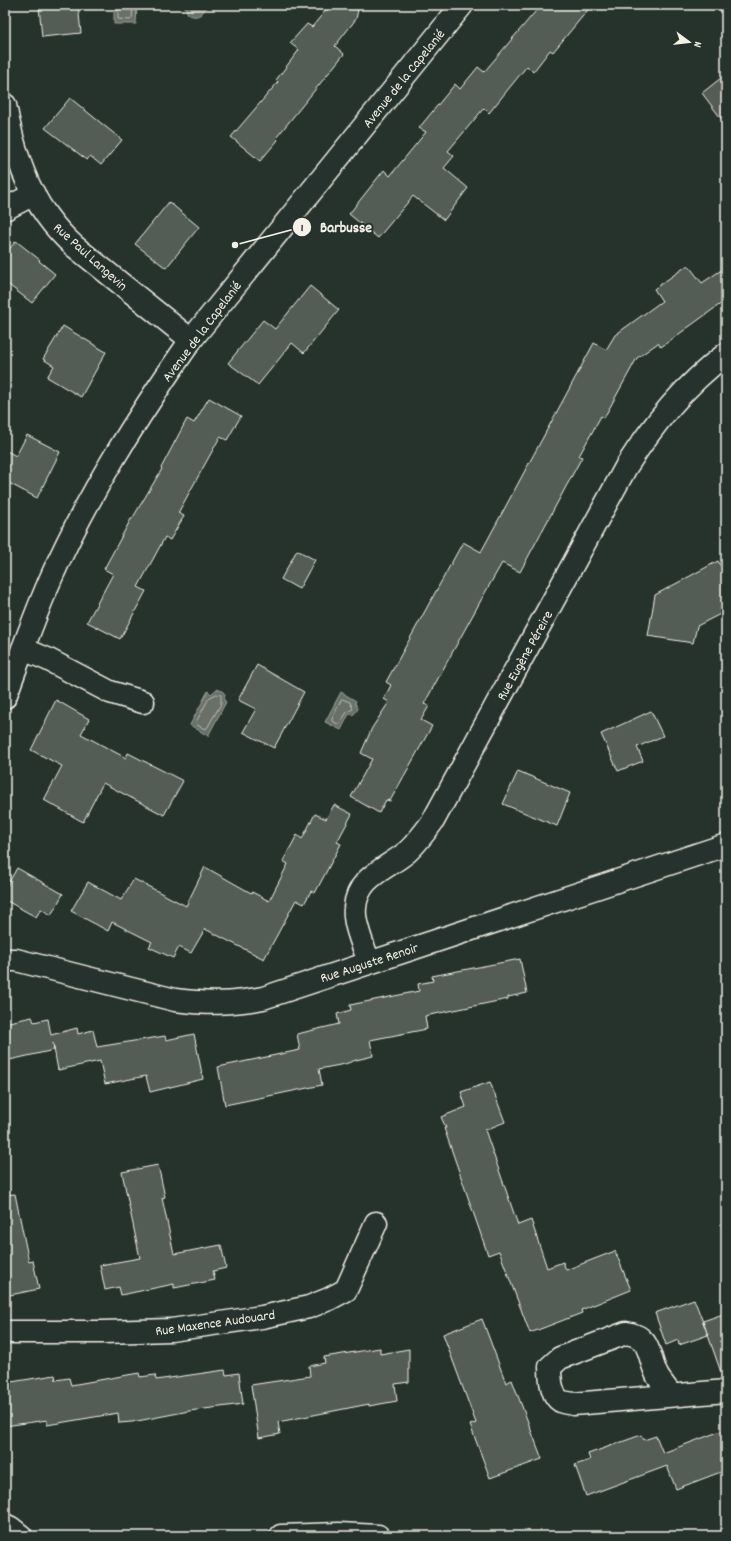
<svg xmlns="http://www.w3.org/2000/svg" width="731" height="1541" font-family="Dekko,sans-serif">
<style>
.water{fill:#676f68;stroke:#9fa39b}
.lines{fill:none;stroke-linecap:round;stroke-linejoin:round}
.shore{stroke:#bcbdb5;stroke-width:1}
.building{fill:#525c55;stroke:#f4f1e8}
.street-casing{stroke:#f4f1e8;stroke-width:25}
.secondary-casing{stroke:#f4f1e8;stroke-width:25}
.street{stroke:#26332d;stroke-width:22}
.secondary{stroke:#26332d;stroke-width:22}
.labels{text-anchor:middle;stroke-width:4;stroke-linejoin:round;paint-order:stroke}
.street-label{font-size:14px;fill:#f4f1e8;stroke:#26332d}
.leader{fill:none;stroke:#f4f1e8;stroke-width:1.5}
.callout-dot{fill:#f4f1e8;stroke:#26332d;stroke-width:1.5}
.mark-label{font-size:12px;text-anchor:middle;font-weight:bold;fill:#111}
.callout-label{font-size:15px;text-anchor:middle;font-weight:bold;fill:#f4f1e8;stroke:#26332d;stroke-width:4;stroke-linejoin:round;paint-order:stroke}
</style>
<rect width="100%" height="100%" fill="#26332d"/>
<filter id="ink" filterUnits="userSpaceOnUse"><feTurbulence type="fractalNoise" baseFrequency=".025" numOctaves="2"/><feDisplacementMap in="SourceGraphic" scale="8" xChannelSelector="R" yChannelSelector="G"/><feConvolveMatrix kernelMatrix="1 2 1 2 8 2 1 2 1" color-interpolation-filters="sRGB"/></filter>
<g filter="url(#ink)">
<!-- water -->
<g class="water">
<path d="M114,5H137L136,24H114Z"/>
<path d="M184,5H208C203,13 198,20 188,14Z"/>
<path d="M217,689L222,691L225,694L224,700L226,702L208,736L190,725L208,691L211,694Z"/>
<path d="M341,692L356,701L355,703L358,709L353,715L349,714L341,730L325,722Z"/>
</g>
<g class="lines">
<!-- shore -->
<g class="shore">
<path d="M118,5V19L130,20L132,18L133,5"/>
<path d="M217,694L221,695V704L207,728L205,729L197,725L196,722L209,698Z"/>
<path d="M342,699L350,702L353,709L347,712L340,723L338,724L332,721V719Z"/>
</g>
</g>
<!-- building -->
<g class="building">
<path d="M40,5H78L81,33L42,37L39,6Z"/>
<path d="M330,5H359L356,19L335,46L344,54L276,138L278,140L260,161L231,137L278,82L276,80L299,50L290,43L307,24L312,27Z"/>
<path d="M541,5H592L553,52L550,50L533,72L527,66L489,113L484,108L448,151L454,156L444,168L468,188L444,220L413,196L378,238L349,214L384,170L390,176L426,132L419,128L455,84L460,89L478,67L484,72Z"/>
<path d="M726,74V125L702,93Z"/>
<path d="M70,98L122,140L101,165L90,156L87,160L45,128Z"/>
<path d="M169,202L199,227L166,268L135,244Z"/>
<path d="M16,241L40,260L39,261L55,274L32,303L5,282V254Z"/>
<path d="M688,265L702,283L726,267V300L661,347L658,343L637,358L604,418L601,416L579,456L582,457L520,572L502,563L486,591L424,704L429,706L421,720L432,726L390,801L386,800L379,813L351,797L372,759L361,753L372,728L389,702L384,699L391,685L386,682L463,542L481,552L594,343L606,350L615,335L662,301L654,289Z"/>
<path d="M310,286L339,310L304,353L292,343L258,385L228,363L263,320L275,329Z"/>
<path d="M63,326L106,352L81,397L47,377L54,366L43,359Z"/>
<path d="M209,398L241,416L227,440L220,437L178,513L184,516L170,540L165,537L152,561L138,587L146,591L120,639L87,622L113,574L104,569L131,519H132L162,469L161,468L187,419L194,423Z"/>
<path d="M27,435L60,452L37,498L5,481V450L16,456Z"/>
<path d="M297,550L315,560L299,589L281,579Z"/>
<path d="M718,561L726,576V611L697,626L693,643L648,636L655,595Z"/>
<path d="M257,665L304,692L274,748L243,732L256,709L238,700Z"/>
<path d="M56,700L89,719L81,734L126,758L128,753L183,781L164,815L103,783L83,822L44,800L62,766L31,750Z"/>
<path d="M651,711L663,736L637,747L643,761L618,771L601,734Z"/>
<path d="M518,771L570,793L557,826L503,804Z"/>
<path d="M334,805L352,814L337,842L341,844L315,893L311,891L304,904L296,900L264,959L205,929L191,953L179,947L173,958L149,947L152,942L112,922L108,931L71,911L88,882L121,900L134,879L186,906L205,867L251,893L252,892L269,901L288,864L283,861L297,835L302,839L315,814L326,819Z"/>
<path d="M17,868L63,894L51,915L41,909L36,917L5,900V889Z"/>
<path d="M520,959L527,993L508,997V999L425,1016L427,1029L370,1040L373,1056L356,1060L345,1064L319,1069L322,1085L225,1105L218,1067L300,1050L297,1034L339,1024L337,1014L351,1010L350,1005L419,991L418,984L433,981L432,976Z"/>
<path d="M32,1017L34,1022L48,1019L51,1035L77,1028L78,1034L93,1030L97,1047L165,1036L166,1040L194,1034L203,1079L150,1092L146,1076L105,1084L100,1061L58,1070L53,1043L54,1050L5,1061V1023Z"/>
<path d="M490,1082L505,1122L485,1130L518,1225L531,1220L547,1268L563,1262L566,1270L615,1251L631,1290L581,1310L582,1313L530,1333L499,1251L488,1255L444,1128H446L441,1117L466,1107L461,1092Z"/>
<path d="M158,1165L165,1197L162,1198L174,1254L221,1245L226,1268L213,1271L215,1280L174,1288V1284L121,1295L119,1287L105,1290L100,1265L140,1258L122,1172Z"/>
<path d="M15,1194L29,1262L33,1261L39,1289L5,1296V1195Z"/>
<path d="M694,1299L708,1335L679,1345L678,1340L666,1345L655,1313Z"/>
<path d="M726,1313V1377L723,1378L703,1321Z"/>
<path d="M482,1319L506,1383L512,1380L542,1459L490,1478L470,1425L476,1423L443,1334Z"/>
<path d="M380,1348V1354L409,1349V1382L395,1384L397,1401L369,1406V1404L278,1422L280,1434L259,1438L251,1385L310,1376L309,1366L325,1363L324,1357Z"/>
<path d="M225,1370L226,1375L239,1373L243,1404L189,1411L132,1422L119,1423L118,1413L47,1425V1420L5,1426V1383L55,1375L56,1380L69,1378L71,1385L139,1373L140,1377L155,1375L156,1380Z"/>
<path d="M726,1429V1470L676,1489L667,1466L586,1496L575,1465L590,1460L588,1454L641,1435L644,1440L656,1436L663,1453Z"/>
</g>
<g class="lines">
<!-- street casing -->
<g class="street-casing">
<g id="street">
<path d="M5,105C12,143 24,185 47,216C55,227 64,237 74,246L191,340"/>
<path d="M5,209L34,194"/>
<path d="M23,649L47,659L110,692L143,702"/>
<path d="M5,960H16L175,1000C208,1004 231,1004 263,998L726,845"/>
<path d="M369,962C364,947 353,924 355,908C357,876 387,869 407,852C417,843 425,832 433,821L626,467C654,423 684,386 726,354"/>
<path d="M5,1332H103L171,1330L262,1317L309,1307L329,1299L346,1290L376,1223"/>
<path d="M671,1395C667,1389 662,1383 658,1377C647,1357 653,1337 626,1333L560,1358L550,1367C550,1378 551,1398 563,1402C566,1403 570,1403 573,1404L726,1391"/>
</g>
</g>
<!-- secondary casing -->
<g class="secondary-casing">
<g id="secondary">
<path d="M5,697C20,657 34,617 51,578C88,494 138,416 191,340L462,5"/>
<path d="M5,1525L11,1528L21,1536"/>
<path d="M281,1536L339,1534L378,1536"/>
</g>
</g>
<!-- street -->
<use href="#street" class="street"/>
<!-- secondary -->
<use href="#secondary" class="secondary"/>
</g>
</g>
<g class="labels">
<!-- street labels -->
<g class="street-label">
<text transform="translate(403 78) rotate(-51)" y="5">Avenue de la Capelanié</text>
<text transform="translate(91 256) rotate(42)" y="5">Rue Paul Langevin</text>
<text transform="translate(201 331) rotate(-53)" y="5">Avenue de la Capelanié</text>
<text transform="translate(524 655) rotate(-61)" y="5">Rue Eugène Péreire</text>
<text transform="translate(369 962) rotate(-18)" y="5">Rue Auguste Renoir</text>
<text transform="translate(215 1322) rotate(-8)" y="5">Rue Maxence Audouard</text>
</g>
</g>
<!-- callouts -->
<path class="leader" d="M235 245L302 227"/>
<g class="callout-dot">
<circle cx="235" cy="245" r="4"/>
<circle cx="302" cy="227" r="10"/>
</g>
<g class="mark-label">
<text x="302" y="231">1</text>
</g>
<g class="callout-label">
<text x="346" y="232">Barbusse</text>
</g>
<!-- margin -->
<rect width="731" height="1541" fill="none" stroke="#26332d" stroke-width="20"/>
<rect x="10" y="10" width="711" height="1521" fill="none" stroke="#f4f1e8" stroke-width="1.5" filter="url(#ink)"/>
<!-- north arrow -->
<g transform="translate(689 42) rotate(105)" stroke="#26332d" stroke-width="3" paint-order="stroke">
<path d="M0-3L7 15L0 10L-7 15Z" fill="#f4f1e8"/>
<text y="-6" font-size="11" font-weight="bold" text-anchor="middle" fill="#f4f1e8">N</text>
</g>
</svg>
